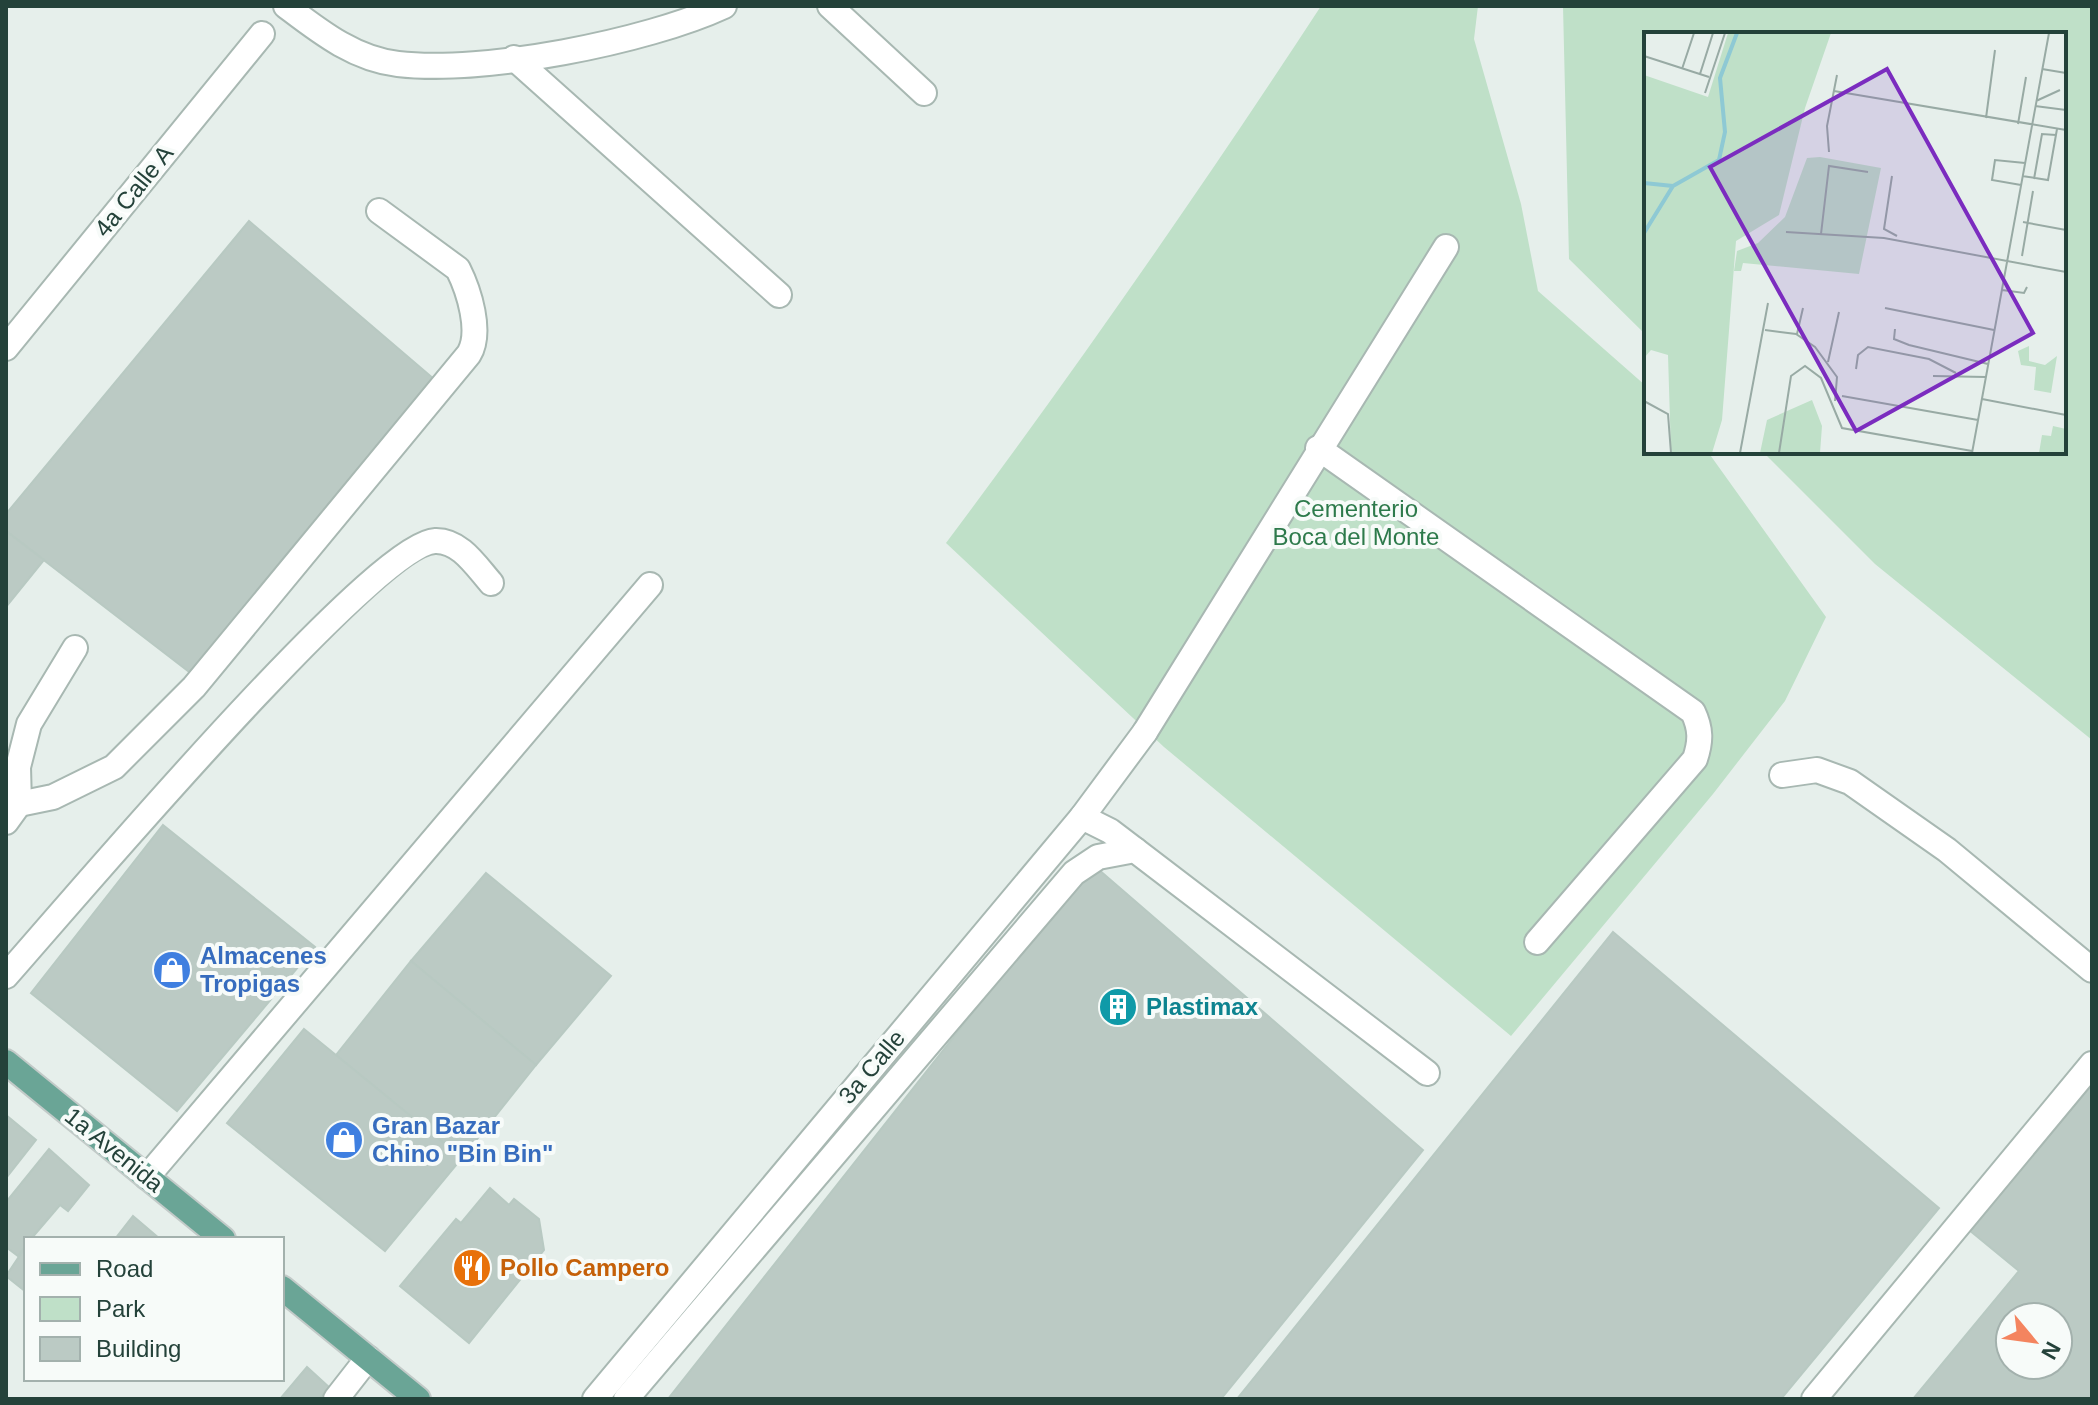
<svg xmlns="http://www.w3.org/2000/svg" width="2098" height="1405" font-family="Helvetica,sans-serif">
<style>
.green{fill:#bfe0c8}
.building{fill:#bbcac4;stroke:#b8c9c2;stroke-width:2;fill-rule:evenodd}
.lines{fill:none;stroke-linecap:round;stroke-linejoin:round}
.service-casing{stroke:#a8b8b2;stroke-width:28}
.minor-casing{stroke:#a8b8b2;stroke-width:28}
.primary-casing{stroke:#c2cac8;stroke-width:28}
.service{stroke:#fff;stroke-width:24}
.minor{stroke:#fff;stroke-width:24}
.primary{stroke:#6aa596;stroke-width:24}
.labels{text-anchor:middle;stroke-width:8;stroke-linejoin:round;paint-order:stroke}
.street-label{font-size:24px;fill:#24423a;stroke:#f7fbf9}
.park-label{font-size:24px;fill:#2d7a4b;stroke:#f7fbf9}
.shop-label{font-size:24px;font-weight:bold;fill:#366cbe;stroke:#f7fbf9;text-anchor:start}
.culture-label{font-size:24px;font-weight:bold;fill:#0d838f;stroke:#f7fbf9;text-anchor:start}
.food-label{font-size:24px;font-weight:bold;fill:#c56008;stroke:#f7fbf9;text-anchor:start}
.inset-river{fill:none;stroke:#8ec9d4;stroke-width:4}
.inset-road{fill:none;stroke:#98aaa4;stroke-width:2}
.view{fill:#7b2cbf;fill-opacity:0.15;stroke:#7b2cbf;stroke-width:4}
.inset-edge{fill:none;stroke:#24423a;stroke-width:4}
</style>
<rect width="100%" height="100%" fill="#e6efeb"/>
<!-- green -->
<g class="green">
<path d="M1321,6H1478L1474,39L1521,204L1538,291L1646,386V452H1708L1826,617L1785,701L1713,794L1511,1036L1164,747L946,543C1077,368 1201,189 1321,6Z"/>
<path d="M1563,6H2092V740L1875,564L1763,452H2064V34H1646V335L1569,259Z"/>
</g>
<!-- building -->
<g class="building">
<path d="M249,221L434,379L192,674L6,531V514Z"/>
<path d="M6,531L44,560L6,607Z"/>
<path d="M163,825L315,947L177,1111L31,993Z"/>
<path d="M1091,863L1423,1150L1221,1399H668Z"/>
<path d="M486,873L611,976L536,1065L411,961Z"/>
<path d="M1613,932L1939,1208L1781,1399H1237Z"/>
<path d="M411,961L536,1065L462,1158L336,1055Z"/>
<path d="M304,1029L462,1158L385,1251L227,1123Z"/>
<path d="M2092,1074V1399H1913L2019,1271L1968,1229ZM2010,1317H2058V1365H2010Z"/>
<path d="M6,1115L36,1140L6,1178Z"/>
<path d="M49,1149L89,1185L68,1211L60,1205L31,1239H26V1245L18,1256L6,1247V1202Z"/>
<path d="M490,1188L509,1205L514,1199L539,1219L544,1250L469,1343L400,1286L456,1219L461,1223Z"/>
<path d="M133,1216L160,1239H115Z"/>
<path d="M26,1246V1292L6,1276Z"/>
<path d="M307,1367L329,1387L319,1399H280Z"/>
</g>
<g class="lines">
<!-- service casing -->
<g class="service-casing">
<g id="service">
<path d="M1318,448L1693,712C1701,729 1701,741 1695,759L1537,942"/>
<path d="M1145,732L1446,247"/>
<path d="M1782,775L1817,770L1850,782L1947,850L2092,970"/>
<path d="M19,804L53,797L114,767L194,687L469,354C482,332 469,291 458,269L379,211"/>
<path d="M1082,817L1110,831L1135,850"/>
<path d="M6,822L19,804L18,767L29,724L75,648"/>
<path d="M6,976C63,912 374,543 435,541C460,540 476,566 491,583"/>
<path d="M147,1177L650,585"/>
<path d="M336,1399L368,1358"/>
<path d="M626,1399L1074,873L1098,857L1135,850L1427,1073"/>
<path d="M1814,1399L2092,1064"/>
</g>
</g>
<!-- minor casing -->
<g class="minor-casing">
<g id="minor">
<path d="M286,6C319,31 354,59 398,64C483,74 646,42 724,6"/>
<path d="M830,6L924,93"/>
<path d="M514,58L779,295"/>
<path d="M6,348L262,34"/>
<path d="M595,1399L1082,817L1145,732"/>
</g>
</g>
<!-- primary casing -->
<g class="primary-casing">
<g id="primary">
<path d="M6,1062L223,1239"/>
<path d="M282,1288L418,1399"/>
</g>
</g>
<!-- service -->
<use href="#service" class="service"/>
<!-- minor -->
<use href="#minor" class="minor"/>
<!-- primary -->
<use href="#primary" class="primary"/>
</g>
<!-- icons -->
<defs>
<g id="shop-disc" transform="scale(2)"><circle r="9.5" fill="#3f7fe0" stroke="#f7fbf9"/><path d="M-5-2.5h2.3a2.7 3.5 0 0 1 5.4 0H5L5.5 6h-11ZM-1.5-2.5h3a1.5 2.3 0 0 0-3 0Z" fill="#fff"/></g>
<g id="building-disc" transform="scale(2)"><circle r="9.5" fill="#0f9aa8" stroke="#f7fbf9"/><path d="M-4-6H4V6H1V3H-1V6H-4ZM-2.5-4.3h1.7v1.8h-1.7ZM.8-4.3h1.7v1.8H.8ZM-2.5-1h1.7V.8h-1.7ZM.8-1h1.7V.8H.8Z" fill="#fff"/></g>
<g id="restaurant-disc" transform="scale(2)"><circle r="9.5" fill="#e8710a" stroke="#f7fbf9"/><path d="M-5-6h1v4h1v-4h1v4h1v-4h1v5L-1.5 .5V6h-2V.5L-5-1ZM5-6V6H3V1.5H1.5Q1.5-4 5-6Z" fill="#fff"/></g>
</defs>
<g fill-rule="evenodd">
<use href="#shop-disc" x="172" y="970"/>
<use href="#building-disc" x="1118" y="1007"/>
<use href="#shop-disc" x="344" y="1140"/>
<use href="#restaurant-disc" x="472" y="1268"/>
</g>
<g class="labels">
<!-- street labels -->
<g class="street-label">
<text transform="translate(134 191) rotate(-51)" y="8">4a Calle A</text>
<text transform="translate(872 1067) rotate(-50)" y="8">3a Calle</text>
<text transform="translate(114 1150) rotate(39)" y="8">1a Avenida</text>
</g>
<!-- park labels -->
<g class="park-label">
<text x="1356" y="517">Cementerio<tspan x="1356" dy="28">Boca del Monte</tspan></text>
</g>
<!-- shop labels -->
<g class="shop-label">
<text x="200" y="964">Almacenes<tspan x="200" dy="28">Tropigas</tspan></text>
<text x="372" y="1134">Gran Bazar<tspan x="372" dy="28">Chino "Bin Bin"</tspan></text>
</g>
<!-- culture labels -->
<g class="culture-label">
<text x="1146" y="1015">Plastimax</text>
</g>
<!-- food labels -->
<g class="food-label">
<text x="500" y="1276">Pollo Campero</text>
</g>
</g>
<!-- overview -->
<g transform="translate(1644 32)">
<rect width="422" height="422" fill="#e6efeb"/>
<path d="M84,1H187L161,76L135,183L92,209L78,388L68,421H27L24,323L7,318L0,326V43L64,65ZM176,125L237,136L215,242L99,231L97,239H90L93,219L114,211L141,185L163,126ZM385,314V329L401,333L413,324L407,361L390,358L392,335L377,333L374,319ZM168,368L178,394L176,421H116L123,388ZM409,394L422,397V421H395L398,403L407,404Z" fill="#bfe0c8"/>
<path class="inset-river" d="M0,151L29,154M0,201L29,154L75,128L81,100L76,46L93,1"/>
<path class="inset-road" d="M0,24L65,45M38,37L50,1M398,37L422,41M56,42L69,1M190,59L422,98M61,61L81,1M392,69L416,58M391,74L422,78M342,86L351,18M374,92L382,45M185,120L183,94L193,43M248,144L240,197L253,204M378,144L404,148L413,97M390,147L398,102L412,103M377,153L348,148L351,128L381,131M379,190L422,198M142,200L240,206L422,240M177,202L185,134L224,140M378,224L389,159M358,258L380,261L383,255M241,276L350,298M251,297L250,307L265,313L344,332M121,298L152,302L171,315L193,345L191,369M153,302L159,276M184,330L195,280M212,337L214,323L224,315L285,327L312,341M289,344L342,345M198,364L334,388M338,367L422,383M0,369L24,382L27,421M96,421L124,271M135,421L147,344L161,334L177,346L198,396L328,419M328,421L405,1"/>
<path class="view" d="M243,37L389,301L212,399L66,135Z"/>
<rect width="422" height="422" class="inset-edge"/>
</g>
<!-- border -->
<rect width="2098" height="1405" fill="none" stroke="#24423a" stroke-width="16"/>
<!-- legend -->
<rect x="24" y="1237" width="260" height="144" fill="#f7fbf9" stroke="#a3b1ad" stroke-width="2"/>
<rect x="40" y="1263" width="40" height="12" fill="#6aa596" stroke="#a3b1ad" stroke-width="2"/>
<text x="96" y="1277" font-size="24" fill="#24423a">Road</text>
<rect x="40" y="1297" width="40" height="24" fill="#bfe0c8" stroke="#a3b1ad" stroke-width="2"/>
<text x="96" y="1317" font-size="24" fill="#24423a">Park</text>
<rect x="40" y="1337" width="40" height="24" fill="#bbcac4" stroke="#a3b1ad" stroke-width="2"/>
<text x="96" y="1357" font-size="24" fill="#24423a">Building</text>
<!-- north arrow -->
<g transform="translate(2034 1341) rotate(119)"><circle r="38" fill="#f7fbf9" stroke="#a3b1ad" stroke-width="2"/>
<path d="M0-6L14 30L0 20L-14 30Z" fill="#f4845f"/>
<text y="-12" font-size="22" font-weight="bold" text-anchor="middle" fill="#24423a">N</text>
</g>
</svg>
